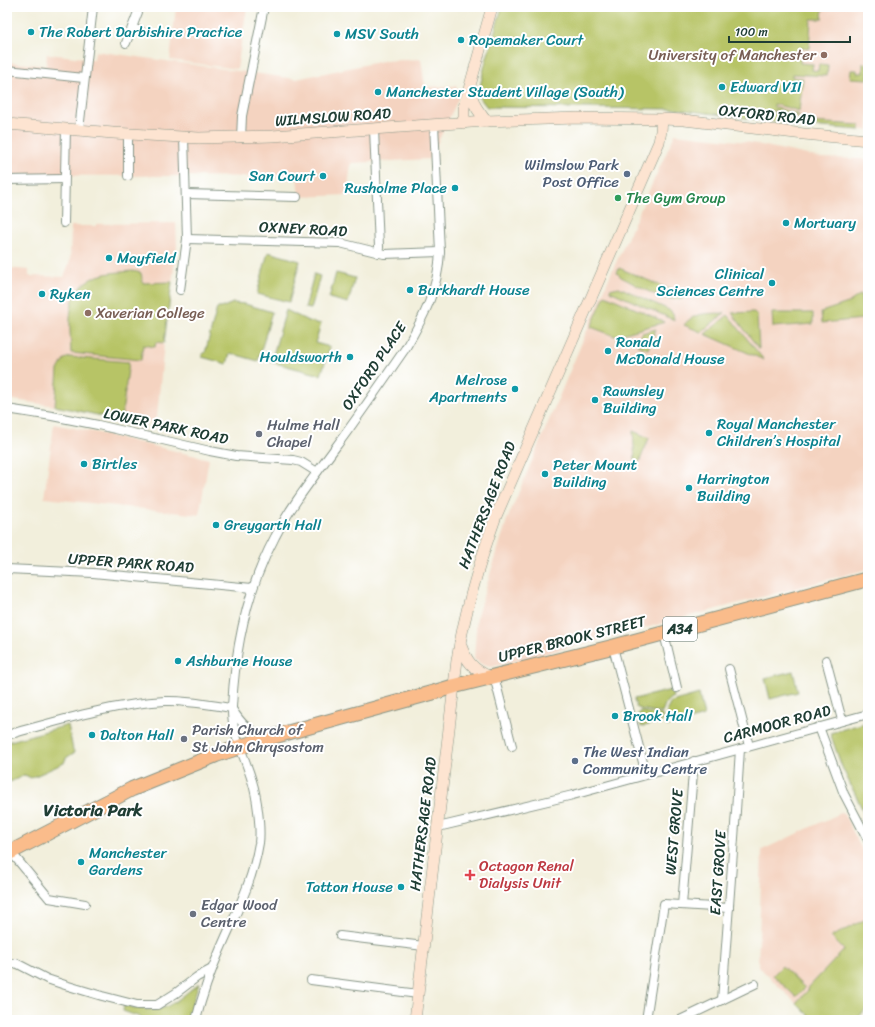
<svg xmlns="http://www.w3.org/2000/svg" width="875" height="1027" font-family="Sriracha,sans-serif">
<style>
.built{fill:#f4d3c0}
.green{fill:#b7c466;stroke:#6b804d}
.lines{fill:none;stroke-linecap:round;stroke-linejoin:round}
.street-casing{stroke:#889688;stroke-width:10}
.secondary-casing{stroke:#889688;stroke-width:12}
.highway-casing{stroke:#889688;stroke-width:16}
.street{stroke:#fff;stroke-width:8}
.secondary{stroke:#fde4d1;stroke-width:11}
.highway{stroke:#fabc8b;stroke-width:14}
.culture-dot{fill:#0f9aa8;stroke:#fff;stroke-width:1.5}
.education-dot{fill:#8d6e63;stroke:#fff;stroke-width:1.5}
.service-dot{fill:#5c6f8a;stroke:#fff;stroke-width:1.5}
.leisure-dot{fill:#2e9e5b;stroke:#fff;stroke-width:1.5}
.worship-dot{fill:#6b7280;stroke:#fff;stroke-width:1.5}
.health-dot{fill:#e0444e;stroke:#fff;stroke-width:1.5}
.labels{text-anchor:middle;stroke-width:4;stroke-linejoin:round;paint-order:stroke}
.shield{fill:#fff;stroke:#627771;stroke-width:1}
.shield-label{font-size:14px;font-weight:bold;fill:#1f3d34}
.culture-label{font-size:15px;fill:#0d838f;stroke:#fff;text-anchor:start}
.education-label{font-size:15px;fill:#785e54;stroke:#fff;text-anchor:end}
.street-label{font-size:15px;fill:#1f3d34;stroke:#fff}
.service-label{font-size:15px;fill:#4e5e75;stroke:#fff;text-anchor:end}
.leisure-label{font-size:15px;fill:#27864d;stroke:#fff;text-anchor:start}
.worship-label{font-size:15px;fill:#5b616d;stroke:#fff;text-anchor:start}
.health-label{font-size:15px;fill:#be3a42;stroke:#fff;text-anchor:start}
.quarter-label{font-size:17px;font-weight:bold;fill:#1f3d34;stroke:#fff}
</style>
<rect width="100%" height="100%" fill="#fff"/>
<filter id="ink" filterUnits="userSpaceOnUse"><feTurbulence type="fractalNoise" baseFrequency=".025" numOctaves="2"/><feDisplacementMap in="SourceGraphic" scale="8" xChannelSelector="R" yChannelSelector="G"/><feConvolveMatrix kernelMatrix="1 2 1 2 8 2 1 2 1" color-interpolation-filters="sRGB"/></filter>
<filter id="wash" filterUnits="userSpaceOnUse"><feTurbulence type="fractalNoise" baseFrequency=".012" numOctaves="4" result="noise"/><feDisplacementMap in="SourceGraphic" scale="16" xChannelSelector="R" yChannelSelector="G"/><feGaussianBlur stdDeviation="0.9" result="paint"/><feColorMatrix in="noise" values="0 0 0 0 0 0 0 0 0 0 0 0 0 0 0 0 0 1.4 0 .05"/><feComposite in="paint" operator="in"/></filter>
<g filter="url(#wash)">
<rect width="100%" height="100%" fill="#f2efdc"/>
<!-- built -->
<g class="built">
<path d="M176,7H247L237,69L170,60Z"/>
<path d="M787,7H868V130L810,126L771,122Z"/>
<path d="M95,51L296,79L383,61L421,59L425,87L456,86L459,97L430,159L351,163L347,195L299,197L297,177L7,175V62L46,66L47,54L94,59Z"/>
<path d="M675,134L747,142L821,158L868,159V569L607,638L491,667L483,665L474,659L477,616L507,520L609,278Z"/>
<path d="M176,223L177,246L164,343L157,417L149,423L141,424L55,406L7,399V268L29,270V276L64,277L70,261L71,226H96V224Z"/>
<path d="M54,424L94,432L209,459L199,515L44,498Z"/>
<path d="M843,812L860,846L868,859V1007L856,1020H813L758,966L762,850Z"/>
</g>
<!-- green -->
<g class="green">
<path d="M502,7H823L822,19H811L809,49L801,48L800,63L813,64L812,70L818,71L819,64L828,65L827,76L792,74V77L803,78L799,111L774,104V107L799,115V117L773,110V113L798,120V125L676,109L487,107L478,96L485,64Z"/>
<path d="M863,63L868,64V79L850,78L851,70H857V73H863Z"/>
<path d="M810,122L860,125V130L810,126Z"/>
<path d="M268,252L300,261L289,302L257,294Z"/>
<path d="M619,268L685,296L682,299C662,302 639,286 621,277L617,273Z"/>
<path d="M133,271L141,273L143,283L172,282L164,343L156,342L155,347L143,345L141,360L71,353C70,320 63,283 105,274C114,272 124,272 133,271Z"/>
<path d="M336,273L355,278L348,303L329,298Z"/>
<path d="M314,274L320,276L311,309L305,308Z"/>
<path d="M619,287L669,310L673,314L674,320L610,291V289Z"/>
<path d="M861,294L863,319L822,323L821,312L848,303Z"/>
<path d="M605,295L665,322L615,336L591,327Z"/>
<path d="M233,303L245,304L272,312L258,361L230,353L227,364L202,357L203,353H205L217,308H221Z"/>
<path d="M286,310L308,321L321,324L315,343L330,347L321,375L271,362Z"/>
<path d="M754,312L757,315L759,349L732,313Z"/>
<path d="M725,313L701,332L684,325C695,311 709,314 725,313Z"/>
<path d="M772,313H813V324L773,327Z"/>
<path d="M728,315L764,360L705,334Z"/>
<path d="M656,329L648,349L638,345L642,333Z"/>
<path d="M70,357L129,362L121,420L55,406L58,370L64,359Z"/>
<path d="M633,431L649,438L636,470L634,469L635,462Z"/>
<path d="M793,671L798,692L770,699L765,678Z"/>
<path d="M671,690L673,697C666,700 664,706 662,713L640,709L636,707L634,699Z"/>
<path d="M699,694L704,716L667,726V710L671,702Z"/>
<path d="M640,711L662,715L663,721L641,727L638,714Z"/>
<path d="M868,722V821L842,767L830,733Z"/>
<path d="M68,725L73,750L75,752L66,758L64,763L31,778L25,775L10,782L7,775V742Z"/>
<path d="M868,918V1007L856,1020H813L796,1003L809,989L808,988L844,950L831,937Z"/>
<path d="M782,966L805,988L796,997L773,975Z"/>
<path d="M199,983L187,1020H148L123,1011L124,1005C163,1016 169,1007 199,983Z"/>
</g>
</g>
<g filter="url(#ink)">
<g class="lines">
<!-- street casing -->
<g class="street-casing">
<g id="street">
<path d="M132,28L141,31"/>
<path d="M126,43L140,7"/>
<path d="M7,70L84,78"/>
<path d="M374,129L379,247L378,253"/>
<path d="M79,130L93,7"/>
<path d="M128,134V176"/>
<path d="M241,138L242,116L264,7"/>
<path d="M7,180L64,179"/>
<path d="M186,194L297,197"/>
<path d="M64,223L66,128"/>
<path d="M187,239L340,243L384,254L440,252"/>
<path d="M180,290L187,239L184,137"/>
<path d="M7,409L52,416L98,425L210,451L236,456L293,460L301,462L317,472"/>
<path d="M7,569L93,573L252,588"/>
<path d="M664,633L677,688"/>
<path d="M613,647L646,774"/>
<path d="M826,660L842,720"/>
<path d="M729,669L749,746"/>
<path d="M494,676L512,746"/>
<path d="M232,709C242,725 249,732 268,736"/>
<path d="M819,727L844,794L868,840"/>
<path d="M7,735C58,721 112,704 165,701C187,700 210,705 232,708"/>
<path d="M438,827L573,795L868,714"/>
<path d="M11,852L49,898L85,904"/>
<path d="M682,905L694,761"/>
<path d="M340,936L424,946"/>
<path d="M7,967L16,963L47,979L65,985L102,996L137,1005H157L176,993L197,977L212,969"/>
<path d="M311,980L418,994"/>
<path d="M722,1000L736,811L740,749"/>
<path d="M196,1020C202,996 210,973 220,950C235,915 253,881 259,843C261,828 257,796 252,781C245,756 231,734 232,707C235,648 247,589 275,537C291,505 314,477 335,448C359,416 382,382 405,349C424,317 438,290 440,252L434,124"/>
<path d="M646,1020L664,904L729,908"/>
<path d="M680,1020L755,984"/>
</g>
</g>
<!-- secondary casing -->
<g class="secondary-casing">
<g id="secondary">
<path d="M471,89C472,104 477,109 486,121"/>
<path d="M464,123V107L492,7"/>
<path d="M7,124L113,133L199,138L272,136L486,121L577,118L662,119L684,120L804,134L868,140"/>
<path d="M460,643C466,661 473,670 491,677"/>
<path d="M415,1020L457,660C465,610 479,563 496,516L659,142L661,131L662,119"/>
</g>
</g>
<!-- highway casing -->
<g class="highway-casing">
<path id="highway" d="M7,854L132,789L216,755L261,740L435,692L455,686L608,648L868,579"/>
</g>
<!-- street -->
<use href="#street" class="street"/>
<!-- secondary -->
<use href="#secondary" class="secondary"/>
<!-- highway -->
<use href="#highway" class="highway"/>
</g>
</g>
<!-- markers -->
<g class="culture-dot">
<circle cx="31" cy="32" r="4"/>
<circle cx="337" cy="34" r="4"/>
<circle cx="461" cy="40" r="4"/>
<circle cx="722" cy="87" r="4"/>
<circle cx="378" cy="92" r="4"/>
<circle cx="323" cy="176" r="4"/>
<circle cx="455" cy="188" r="4"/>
<circle cx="786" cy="223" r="4"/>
<circle cx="109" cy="258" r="4"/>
<circle cx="772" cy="283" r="4"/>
<circle cx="410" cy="290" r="4"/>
<circle cx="42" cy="294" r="4"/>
<circle cx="608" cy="351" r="4"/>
<circle cx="350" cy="357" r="4"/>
<circle cx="515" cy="389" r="4"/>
<circle cx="595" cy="400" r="4"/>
<circle cx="709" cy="433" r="4"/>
<circle cx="84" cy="464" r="4"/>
<circle cx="545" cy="474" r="4"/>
<circle cx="689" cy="488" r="4"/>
<circle cx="216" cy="525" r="4"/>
<circle cx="178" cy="661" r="4"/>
<circle cx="615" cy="716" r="4"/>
<circle cx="92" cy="735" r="4"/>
<circle cx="81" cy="862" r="4"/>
<circle cx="401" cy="887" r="4"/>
</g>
<g class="education-dot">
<circle cx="824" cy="55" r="4"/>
<circle cx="88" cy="313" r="4"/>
</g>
<g class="service-dot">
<circle cx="627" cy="174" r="4"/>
<circle cx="575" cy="761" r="4"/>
</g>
<circle class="leisure-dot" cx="618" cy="198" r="4"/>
<g class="worship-dot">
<circle cx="259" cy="434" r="4"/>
<circle cx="184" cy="739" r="4"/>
<circle cx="193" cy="914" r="4"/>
</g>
<path class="health-dot" d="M468 869h4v4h4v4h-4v4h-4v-4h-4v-4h4z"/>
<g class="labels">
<!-- shield labels -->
<rect class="shield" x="663" y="617" width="34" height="24" rx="3"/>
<g class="shield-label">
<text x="680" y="634">A34</text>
</g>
<!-- culture labels -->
<g class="culture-label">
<text x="39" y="37">The Robert Darbishire Practice</text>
<text x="345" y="39">MSV South</text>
<text x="469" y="45">Ropemaker Court</text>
<text x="730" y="92">Edward VII</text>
<text x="386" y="97">Manchester Student Village (South)</text>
<text x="315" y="181" text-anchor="end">San Court</text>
<text x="447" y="193" text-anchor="end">Rusholme Place</text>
<text x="794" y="228">Mortuary</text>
<text x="117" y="263">Mayfield</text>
<text x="764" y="279" text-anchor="end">Clinical<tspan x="764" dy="17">Sciences Centre</tspan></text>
<text x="418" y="295">Burkhardt House</text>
<text x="50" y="299">Ryken</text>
<text x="616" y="347">Ronald<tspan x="616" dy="17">McDonald House</tspan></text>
<text x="342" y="362" text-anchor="end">Houldsworth</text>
<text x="507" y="385" text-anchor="end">Melrose<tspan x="507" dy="17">Apartments</tspan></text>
<text x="603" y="396">Rawnsley<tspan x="603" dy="17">Building</tspan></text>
<text x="717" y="429">Royal Manchester<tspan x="717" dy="17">Children’s Hospital</tspan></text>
<text x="92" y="469">Birtles</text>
<text x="553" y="470">Peter Mount<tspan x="553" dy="17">Building</tspan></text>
<text x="697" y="484">Harrington<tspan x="697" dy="17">Building</tspan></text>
<text x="224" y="530">Greygarth Hall</text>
<text x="186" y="666">Ashburne House</text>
<text x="623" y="721">Brook Hall</text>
<text x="100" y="740">Dalton Hall</text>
<text x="89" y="858">Manchester<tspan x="89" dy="17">Gardens</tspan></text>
<text x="393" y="892" text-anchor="end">Tatton House</text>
</g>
<!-- education labels -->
<g class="education-label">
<text x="816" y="60">University of Manchester</text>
<text x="96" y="318" text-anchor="start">Xaverian College</text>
</g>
<!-- street labels -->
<g class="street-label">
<text transform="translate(767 115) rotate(6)" y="5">OXFORD ROAD</text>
<text transform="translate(333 117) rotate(-4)" y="5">WILMSLOW ROAD</text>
<text transform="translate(303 229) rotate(3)" y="5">OXNEY ROAD</text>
<text transform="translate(374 366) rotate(-56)" y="5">OXFORD PLACE</text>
<text transform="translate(166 426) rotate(12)" y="5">LOWER PARK ROAD</text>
<text transform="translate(487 505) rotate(-69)" y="5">HATHERSAGE ROAD</text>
<text transform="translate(131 563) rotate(4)" y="5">UPPER PARK ROAD</text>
<text transform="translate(572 639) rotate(-14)" y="5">UPPER BROOK STREET</text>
<text transform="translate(777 724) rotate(-15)" y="5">CARMOOR ROAD</text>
<text transform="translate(423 824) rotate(-83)" y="5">HATHERSAGE ROAD</text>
<text transform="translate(674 832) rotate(-85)" y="5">WEST GROVE</text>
<text transform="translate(718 873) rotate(-86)" y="5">EAST GROVE</text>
</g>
<!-- service labels -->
<g class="service-label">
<text x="619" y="170">Wilmslow Park<tspan x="619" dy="17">Post Office</tspan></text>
<text x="583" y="757" text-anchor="start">The West Indian<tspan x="583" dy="17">Community Centre</tspan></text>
</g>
<!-- leisure labels -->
<g class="leisure-label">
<text x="626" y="203">The Gym Group</text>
</g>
<!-- worship labels -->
<g class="worship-label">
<text x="267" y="430">Hulme Hall<tspan x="267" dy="17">Chapel</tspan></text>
<text x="192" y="735">Parish Church of<tspan x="192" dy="17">St John Chrysostom</tspan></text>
<text x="201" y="910">Edgar Wood<tspan x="201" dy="17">Centre</tspan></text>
</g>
<!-- health labels -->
<g class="health-label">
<text x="479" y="871">Octagon Renal<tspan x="479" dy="17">Dialysis Unit</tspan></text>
</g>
<!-- quarter labels -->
<g class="quarter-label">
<text x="93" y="816">Victoria Park</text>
</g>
</g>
<!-- margin -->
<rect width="875" height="1027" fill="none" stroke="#fff" stroke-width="24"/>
<!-- scale -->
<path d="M729 36v6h121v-6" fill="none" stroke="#1f3d34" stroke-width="2"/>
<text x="735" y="36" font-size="12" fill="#1f3d34" stroke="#ffffff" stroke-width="3" paint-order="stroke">100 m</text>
</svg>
